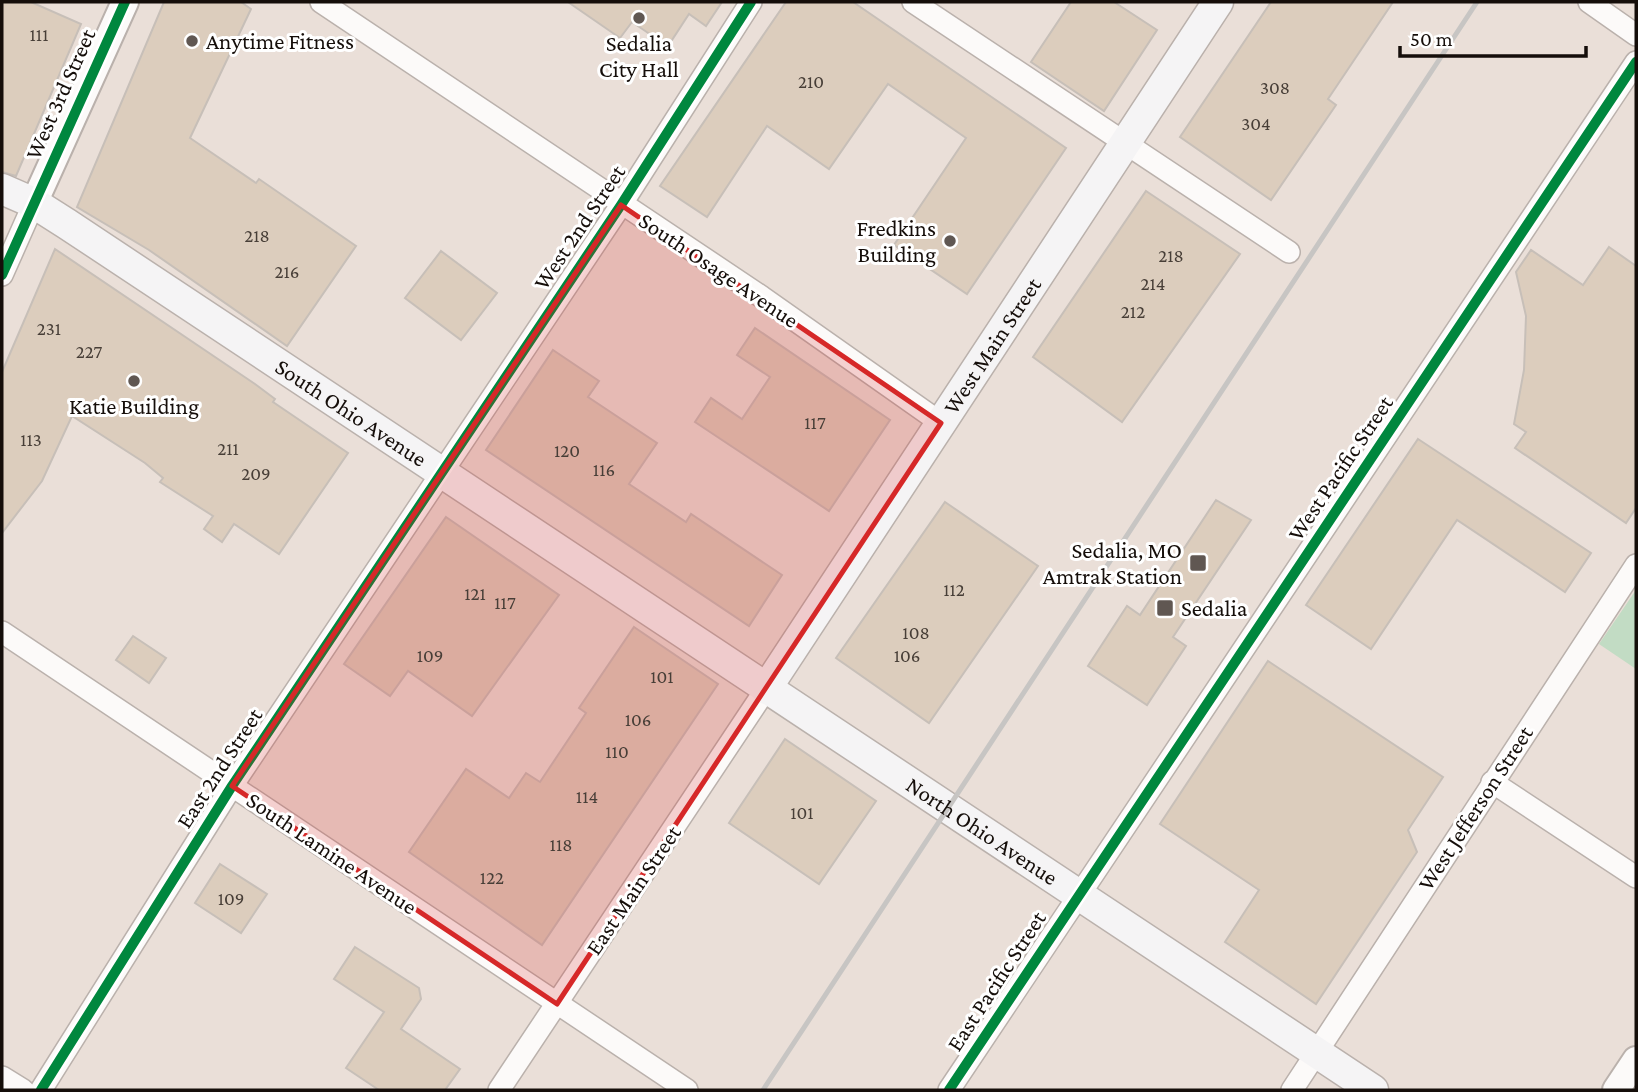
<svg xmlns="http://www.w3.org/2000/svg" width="1638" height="1092" font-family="'Crimson Pro',serif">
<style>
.green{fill:#c2dcc4}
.building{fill:#dccdbd;stroke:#c7bfb8;stroke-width:2}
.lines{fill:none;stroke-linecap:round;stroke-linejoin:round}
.minor-casing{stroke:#bab1ac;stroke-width:24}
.tertiary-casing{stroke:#bab1ac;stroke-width:30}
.secondary-casing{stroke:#bab1ac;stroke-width:33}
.minor{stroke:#fcfaf9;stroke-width:21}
.tertiary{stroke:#fcfaf9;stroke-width:26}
.secondary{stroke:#f5f4f5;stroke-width:30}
.rail{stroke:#c7c5c3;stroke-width:5}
.cycleway-casing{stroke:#fff;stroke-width:15}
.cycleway{stroke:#00873e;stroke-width:10}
.marked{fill:#d62828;fill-opacity:0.2;stroke:#d62828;stroke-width:5;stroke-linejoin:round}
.poi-dot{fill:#605752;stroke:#fff;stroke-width:2.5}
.labels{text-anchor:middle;stroke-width:6;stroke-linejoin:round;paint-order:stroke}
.number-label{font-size:19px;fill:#473e37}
.poi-label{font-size:23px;fill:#150e0a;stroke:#fff;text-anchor:start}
.street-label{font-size:23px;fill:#150e0a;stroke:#fff}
</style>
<rect width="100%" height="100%" fill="#eadfd8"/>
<!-- green -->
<path class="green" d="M1636,590V669L1599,644Z"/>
<!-- building -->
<g class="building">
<path d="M2,2H31L81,24L16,176L2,172Z"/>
<path d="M164,2H241L251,9L190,138L256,183L259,179L356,246L287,346L149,250L77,207Z"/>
<path d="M568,2H722L706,26L689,14L672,40L660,41L632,22L620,38Z"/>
<path d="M786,2H853L1066,148L967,294L894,245L966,138L888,84L829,169L767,126L707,217L660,186Z"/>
<path d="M1071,2H1114L1157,30L1104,111L1031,62Z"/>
<path d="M1271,2H1393L1328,99L1336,105L1271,200L1180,137Z"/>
<path d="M1146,191L1240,254L1122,422L1033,357Z"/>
<path d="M1609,247L1636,266V508L1626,523L1515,448L1526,432L1514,424L1524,370L1526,316L1516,272L1531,250L1583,285Z"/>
<path d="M55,249L255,384L275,399L273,402L348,453L279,554L234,524L222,542L204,529L213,516L160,482L163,478L145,463L72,416L42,481L2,533V372Z"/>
<path d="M441,251L497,293L461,340L405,298Z"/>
<path d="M755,328L890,420L829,511L695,422L711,398L742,419L770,377L737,355Z"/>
<path d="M553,350L599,381L588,397L657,443L629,484L686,522L691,514L782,575L749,626L486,450Z"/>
<path d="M1418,439L1591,553L1565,592L1457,520L1371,649L1306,605Z"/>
<path d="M1216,500L1251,520L1173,637L1186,646L1147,705L1088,666L1127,606L1140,615Z"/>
<path d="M945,502L1038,566L929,723L836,658Z"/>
<path d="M446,517L559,595L472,716L408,671L390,696L344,664Z"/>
<path d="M634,627L718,684L542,945L409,852L466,769L509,798L526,773L540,782L586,713L579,708Z"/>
<path d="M133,636L166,658L149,683L116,660Z"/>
<path d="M1268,661L1443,777L1408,830L1417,852L1316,1004L1225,942L1259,890L1160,824Z"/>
<path d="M785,739L876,801L819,884L729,823Z"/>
<path d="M220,864L267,894L241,933L195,903Z"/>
<path d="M355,947L419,988L421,999L401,1029L460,1069L445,1090H379L346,1068L384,1012L334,979Z"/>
</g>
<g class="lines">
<!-- minor casing -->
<g class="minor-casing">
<g id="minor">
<path d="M321,2L762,297L941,423"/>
<path d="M913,2L1289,252"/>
<path d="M1589,2L1636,35"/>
<path d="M2,275L34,203"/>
<path d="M2,632L687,1090"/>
<path d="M1492,782L1636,877"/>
<path d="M2,1077L23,1090"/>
<path d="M41,1090L232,786L621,205L751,2"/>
<path d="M499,1090L766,689"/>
<path d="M949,1090L1636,62"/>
<path d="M1292,1090L1636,565"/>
</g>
</g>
<!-- tertiary casing -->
<g class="tertiary-casing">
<g id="tertiary">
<path d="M34,203L125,2"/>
<path d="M1616,1090L1636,1060"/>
</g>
</g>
<!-- secondary casing -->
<g class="secondary-casing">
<g id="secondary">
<path id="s1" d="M2,189L34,203L67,224L1373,1090"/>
<path id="s2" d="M766,689L1218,2"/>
</g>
</g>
<!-- minor -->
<use href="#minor" class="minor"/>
<!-- tertiary -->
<use href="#tertiary" class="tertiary"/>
<!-- secondary -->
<use href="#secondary" class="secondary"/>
<!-- rail -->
<path class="rail" d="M763,1090L1477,2"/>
<!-- cycleway casing -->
<g class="cycleway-casing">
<g id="cycleway">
<path d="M2,275L125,2"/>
<path d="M41,1090L232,786L621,205L751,2"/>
<path d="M949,1090L1636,62"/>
</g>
</g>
<!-- cycleway -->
<use href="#cycleway" class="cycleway"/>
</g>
<!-- marked area -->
<path class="marked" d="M621,205L941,423L557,1004L232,786Z"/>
<!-- markers -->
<g class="poi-dot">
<circle cx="639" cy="18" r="7"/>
<circle cx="192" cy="41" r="7"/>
<circle cx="950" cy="241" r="7"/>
<circle cx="134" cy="381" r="7"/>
<rect x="1189" y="554" width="18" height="18" rx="3.5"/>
<rect x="1156" y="599" width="18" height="18" rx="3.5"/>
</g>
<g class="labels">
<!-- number labels -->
<g class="number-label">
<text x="39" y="41">111</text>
<text x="811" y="88">210</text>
<text x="1275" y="94">308</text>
<text x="1256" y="130">304</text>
<text x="257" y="242">218</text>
<text x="1171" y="262">218</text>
<text x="287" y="278">216</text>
<text x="1153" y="290">214</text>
<text x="1133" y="318">212</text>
<text x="49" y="335">231</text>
<text x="89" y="358">227</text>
<text x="815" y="429">117</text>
<text x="31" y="446">113</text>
<text x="228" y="455">211</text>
<text x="567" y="457">120</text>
<text x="604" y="476">116</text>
<text x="256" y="480">209</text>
<text x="954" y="596">112</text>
<text x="475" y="600">121</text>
<text x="505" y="609">117</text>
<text x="916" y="639">108</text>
<text x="430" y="662">109</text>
<text x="907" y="662">106</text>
<text x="662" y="683">101</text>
<text x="638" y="726">106</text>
<text x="617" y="758">110</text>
<text x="587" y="803">114</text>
<text x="802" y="819">101</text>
<text x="561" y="851">118</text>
<text x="492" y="884">122</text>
<text x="231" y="905">109</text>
</g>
<!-- poi labels -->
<g class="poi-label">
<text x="206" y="49">Anytime Fitness</text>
<text x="639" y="51" text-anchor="middle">Sedalia<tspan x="639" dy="26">City Hall</tspan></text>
<text x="936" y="236" text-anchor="end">Fredkins<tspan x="936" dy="26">Building</tspan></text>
<text x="134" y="414" text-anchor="middle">Katie Building</text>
<text x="1182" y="558" text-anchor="end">Sedalia, MO<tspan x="1182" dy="26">Amtrak Station</tspan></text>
<text x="1181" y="616">Sedalia</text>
</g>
<!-- street labels -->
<g class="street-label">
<text transform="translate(60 94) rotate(-66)" y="8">West 3rd Street</text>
<text transform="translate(579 227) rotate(-56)" y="8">West 2nd Street</text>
<text transform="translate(719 270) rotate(34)" y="8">South Osage Avenue</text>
<text dy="8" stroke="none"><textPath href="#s2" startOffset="411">West Main Street</textPath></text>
<text dy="8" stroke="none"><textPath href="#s1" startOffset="415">South Ohio Avenue</textPath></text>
<text transform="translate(1340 468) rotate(-56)" y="8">West Pacific Street</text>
<text transform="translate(219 768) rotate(-57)" y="8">East 2nd Street</text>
<text transform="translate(1475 808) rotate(-57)" y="8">West Jefferson Street</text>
<text dy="8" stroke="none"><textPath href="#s1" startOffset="1172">North Ohio Avenue</textPath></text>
<text transform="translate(332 853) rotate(34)" y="8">South Lamine Avenue</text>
<text transform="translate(633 890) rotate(-56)" y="8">East Main Street</text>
<text transform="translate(996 981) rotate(-57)" y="8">East Pacific Street</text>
</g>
</g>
<!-- border -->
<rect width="1638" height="1092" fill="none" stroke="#150e0a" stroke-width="7"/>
<!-- scale -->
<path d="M1400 46v10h186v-10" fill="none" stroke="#150e0a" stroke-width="3.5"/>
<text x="1410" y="46" font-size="21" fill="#150e0a" stroke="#ffffff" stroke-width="5" paint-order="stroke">50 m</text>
</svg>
